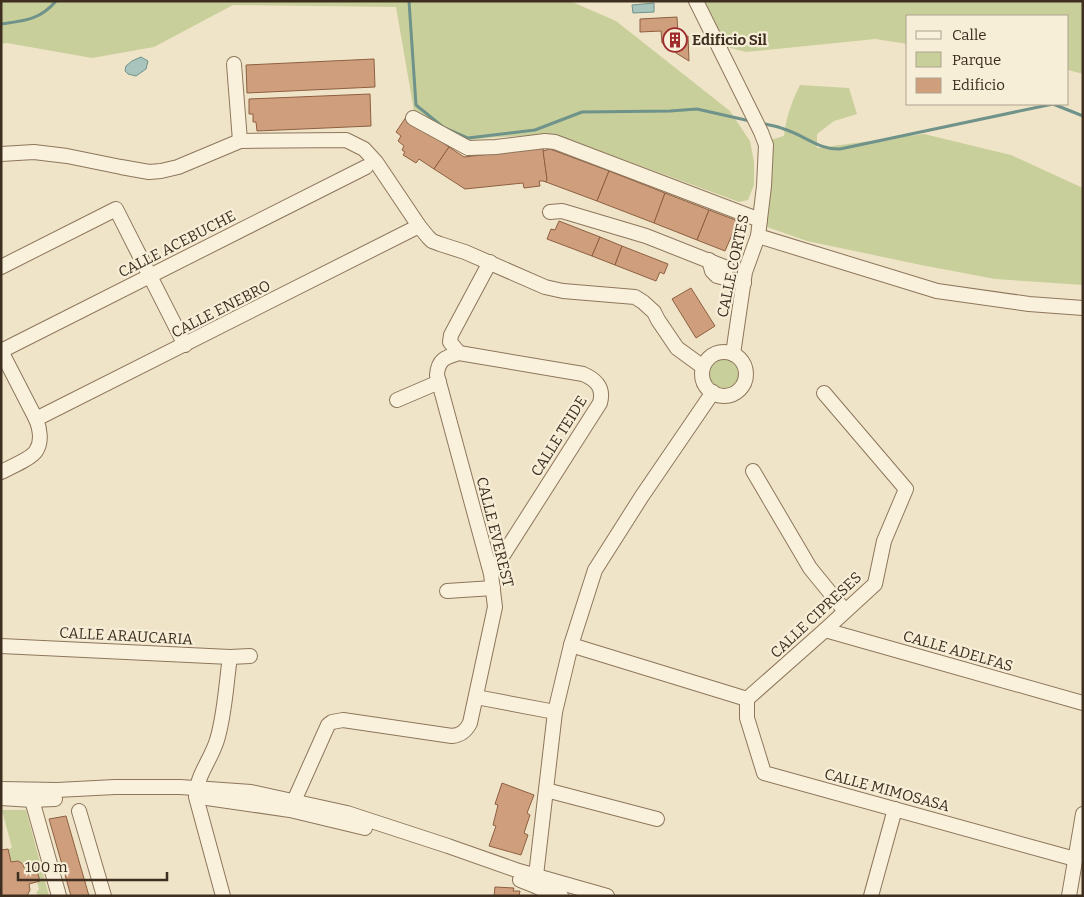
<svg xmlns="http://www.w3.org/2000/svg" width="1084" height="897" font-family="Bitter,serif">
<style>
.green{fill:#c9cf9b}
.water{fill:#a9c4bc;stroke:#6f938a}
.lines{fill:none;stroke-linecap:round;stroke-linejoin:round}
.stream{stroke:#6f938a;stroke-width:3}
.building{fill:#cf9f7d;stroke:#8d5f41}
.minor-casing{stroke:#8d765c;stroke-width:16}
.minor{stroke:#faf1dc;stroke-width:14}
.labels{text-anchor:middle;stroke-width:4.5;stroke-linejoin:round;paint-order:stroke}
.poi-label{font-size:15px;font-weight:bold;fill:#3d2e20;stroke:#f7eed8;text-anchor:start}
.street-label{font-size:15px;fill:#3d2e20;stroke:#f7eed8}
</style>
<rect width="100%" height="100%" fill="#f0e4c8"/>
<!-- green -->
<g class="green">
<path d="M1,1H570L616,21L730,111L750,141L754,162V185L748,200L739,202L554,134L486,138L463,141L414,111L396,7L233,5L154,47L92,58L7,43L1,44Z"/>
<path d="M702,1H1083V74L1068,70V16H908V44L875,39L746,52L723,46Z"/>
<path d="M800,85L849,88L857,114L834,121L817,134V148L924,134L1011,155L1083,188V285L995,279L921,265L807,241L767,227L771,180L770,140L784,136C786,117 792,101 800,85Z"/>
<circle cx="724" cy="374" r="15"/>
<path d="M2,810H26L49,896H40L36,893L39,889L37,882L39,881L36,868L25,870L23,864L18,861L11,862L8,849L12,848Z"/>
</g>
<!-- water -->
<g class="water">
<path d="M654,3V12L633,13L632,5Z"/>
<path d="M141,57L148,61L146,69L136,76L128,74L125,71L126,66L132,61Z"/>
</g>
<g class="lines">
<!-- stream -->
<g class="stream">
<path d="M409,1L416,105L443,127L468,138L535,130L582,112L670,111L697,109L750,121"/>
<path d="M1,24C24,21 40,20 56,1"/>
<path d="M761,123C768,125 777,126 784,129C804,135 819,150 840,149L1053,104L1083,116"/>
</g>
</g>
<!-- building -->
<g class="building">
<path d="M677,17L678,34L682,33V37L688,36L689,61L676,53L675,49H671V43H662L661,31L640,32V19Z"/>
<path d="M374,59L375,87L247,93L246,65Z"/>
<path d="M370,94L371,126L257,131L256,122H253V114H249V99Z"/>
<path d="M406,117L449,147L434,169L419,159L416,163L403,155L405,152L402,150L404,146L398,141L401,136L396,132Z"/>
<path d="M449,147L464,157L543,148L547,179L546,182L543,181H539L540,186L524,188L523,183L465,189L434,169Z"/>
<path d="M550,149L609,171L597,201L546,182L547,179L543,151Z"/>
<path d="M609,171L665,193L654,223L597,201Z"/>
<path d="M665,193L709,210L697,240L654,223Z"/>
<path d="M709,210L738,221L725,251L697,240Z"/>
<path d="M559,221L600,237L592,256L547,239L551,229L555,230Z"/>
<path d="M600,237L622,246L615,265L592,256Z"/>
<path d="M622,246L668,264L664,274L660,272L656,281L615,265Z"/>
<path d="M691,288L715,326L696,338L672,299Z"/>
<path d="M502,783L534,795L527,813L530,815L524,833L528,835L521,855L489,846L496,826L493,825L498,805L495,804Z"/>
<path d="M66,816L89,896H71L49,819Z"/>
<path d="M8,849L11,862L18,861L23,864L25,870L36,868L40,881L29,884L30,890L27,896H1V850Z"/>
<path d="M495,887L514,888L513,891H520L519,896H494Z"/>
</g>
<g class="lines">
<!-- minor casing -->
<g class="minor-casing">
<g id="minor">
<path d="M696,1L761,132L766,145L764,186L758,236L745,272L733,354"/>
<path d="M234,64L240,141"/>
<path d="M413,118L468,148L496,147L545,141L555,142L760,220"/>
<path d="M1,154L34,152L67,156L121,167L149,172L161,171L178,167L240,141L346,140L364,149L376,162L419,226L428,237L432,241L440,244L465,252L545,287L563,291L635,297L643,302L654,312L658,320L677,348L703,367"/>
<path d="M550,212L562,211L646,236L727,268"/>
<path d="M758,236L937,291L1029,304L1083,308"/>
<path d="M709,260L712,271L717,276L744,283"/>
<path d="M1,267L116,209L185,345"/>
<path d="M1,351L366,167"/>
<path d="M1,351L36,419C40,429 42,442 36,451C32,458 9,468 1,472"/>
<circle cx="724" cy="374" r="22"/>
<path d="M459,353L450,342L451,335L490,262"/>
<path d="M397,400L439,382"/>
<path d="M36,419L419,226"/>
<path d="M753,471L810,568L845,611"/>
<path d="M447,591L493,588"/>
<path d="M825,630L1083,703"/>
<path d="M571,645L747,699L825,630L875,584L884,541L906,489L824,393"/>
<path d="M1,646L230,657L250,656"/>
<path d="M476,697L555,712"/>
<path d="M747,699V718L764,773L1075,859"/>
<path d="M1,789L57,790L115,787H180L251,792L347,813L448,846L519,871L607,896"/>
<path d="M546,790L657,819"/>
<path d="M1,798L32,800L55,799"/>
<path d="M207,798L290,810L365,828"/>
<path d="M32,800L59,896"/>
<path d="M294,801L328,725L332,722L343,720L452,736C461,735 466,731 470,723L495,607L491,574L437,375C438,359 446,357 459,353L583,374C597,380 604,388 600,403L491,574"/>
<path d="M79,811L104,896"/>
<path d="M520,880C534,885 547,892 561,896"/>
<path d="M535,884L555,712L571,645L595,570L642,496L713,392"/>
<path d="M223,896L196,797C196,776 211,760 217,740C225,714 226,684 230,657"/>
<path d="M871,896L895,809"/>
<path d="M1069,896L1083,814"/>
</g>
</g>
<!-- minor -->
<use href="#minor" class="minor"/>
</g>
<!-- icons -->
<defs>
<g id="building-ring" transform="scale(1.25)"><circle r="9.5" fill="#f7eed8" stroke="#9e2a2b" stroke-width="1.5"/><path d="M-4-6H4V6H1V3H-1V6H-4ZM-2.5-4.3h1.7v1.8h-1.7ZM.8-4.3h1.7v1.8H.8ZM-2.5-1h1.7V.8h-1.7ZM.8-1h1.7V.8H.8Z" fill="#9e2a2b"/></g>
</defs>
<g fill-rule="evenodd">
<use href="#building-ring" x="675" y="40"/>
</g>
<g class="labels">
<!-- poi labels -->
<g class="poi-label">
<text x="692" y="45">Edificio Sil</text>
</g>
<!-- street labels -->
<g class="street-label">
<text transform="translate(177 244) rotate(-27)" y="5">CALLE ACEBUCHE</text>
<text transform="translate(733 266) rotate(-78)" y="5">CALLE CORTES</text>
<text transform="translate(221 309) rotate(-27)" y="5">CALLE ENEBRO</text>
<text transform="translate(559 436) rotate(-58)" y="5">CALLE TEIDE</text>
<text transform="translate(495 532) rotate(76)" y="5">CALLE EVEREST</text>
<text transform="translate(816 615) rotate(-43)" y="5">CALLE CIPRESES</text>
<text transform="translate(126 636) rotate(3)" y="5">CALLE ARAUCARIA</text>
<text transform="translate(958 651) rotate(16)" y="5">CALLE ADELFAS</text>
<text transform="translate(887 790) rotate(15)" y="5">CALLE MIMOSASA</text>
</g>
</g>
<!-- border -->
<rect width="1084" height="897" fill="none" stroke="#3d2e20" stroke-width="5"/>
<!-- legend -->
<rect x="906" y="15" width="162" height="90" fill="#f7eed8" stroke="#ada18e"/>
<rect x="916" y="31" width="25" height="8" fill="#faf1dc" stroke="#ada18e"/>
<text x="952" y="40" font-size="15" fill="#3d2e20">Calle</text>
<rect x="916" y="52" width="25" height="15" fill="#c9cf9b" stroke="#ada18e"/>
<text x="952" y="65" font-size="15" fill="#3d2e20">Parque</text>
<rect x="916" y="78" width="25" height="15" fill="#cf9f7d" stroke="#ada18e"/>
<text x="952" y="90" font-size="15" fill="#3d2e20">Edificio</text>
<!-- scale -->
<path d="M18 872v8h149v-8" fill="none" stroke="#3d2e20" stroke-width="2.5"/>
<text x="25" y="872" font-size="15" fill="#3d2e20" stroke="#f7eed8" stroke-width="4" paint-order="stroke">100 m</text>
</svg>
